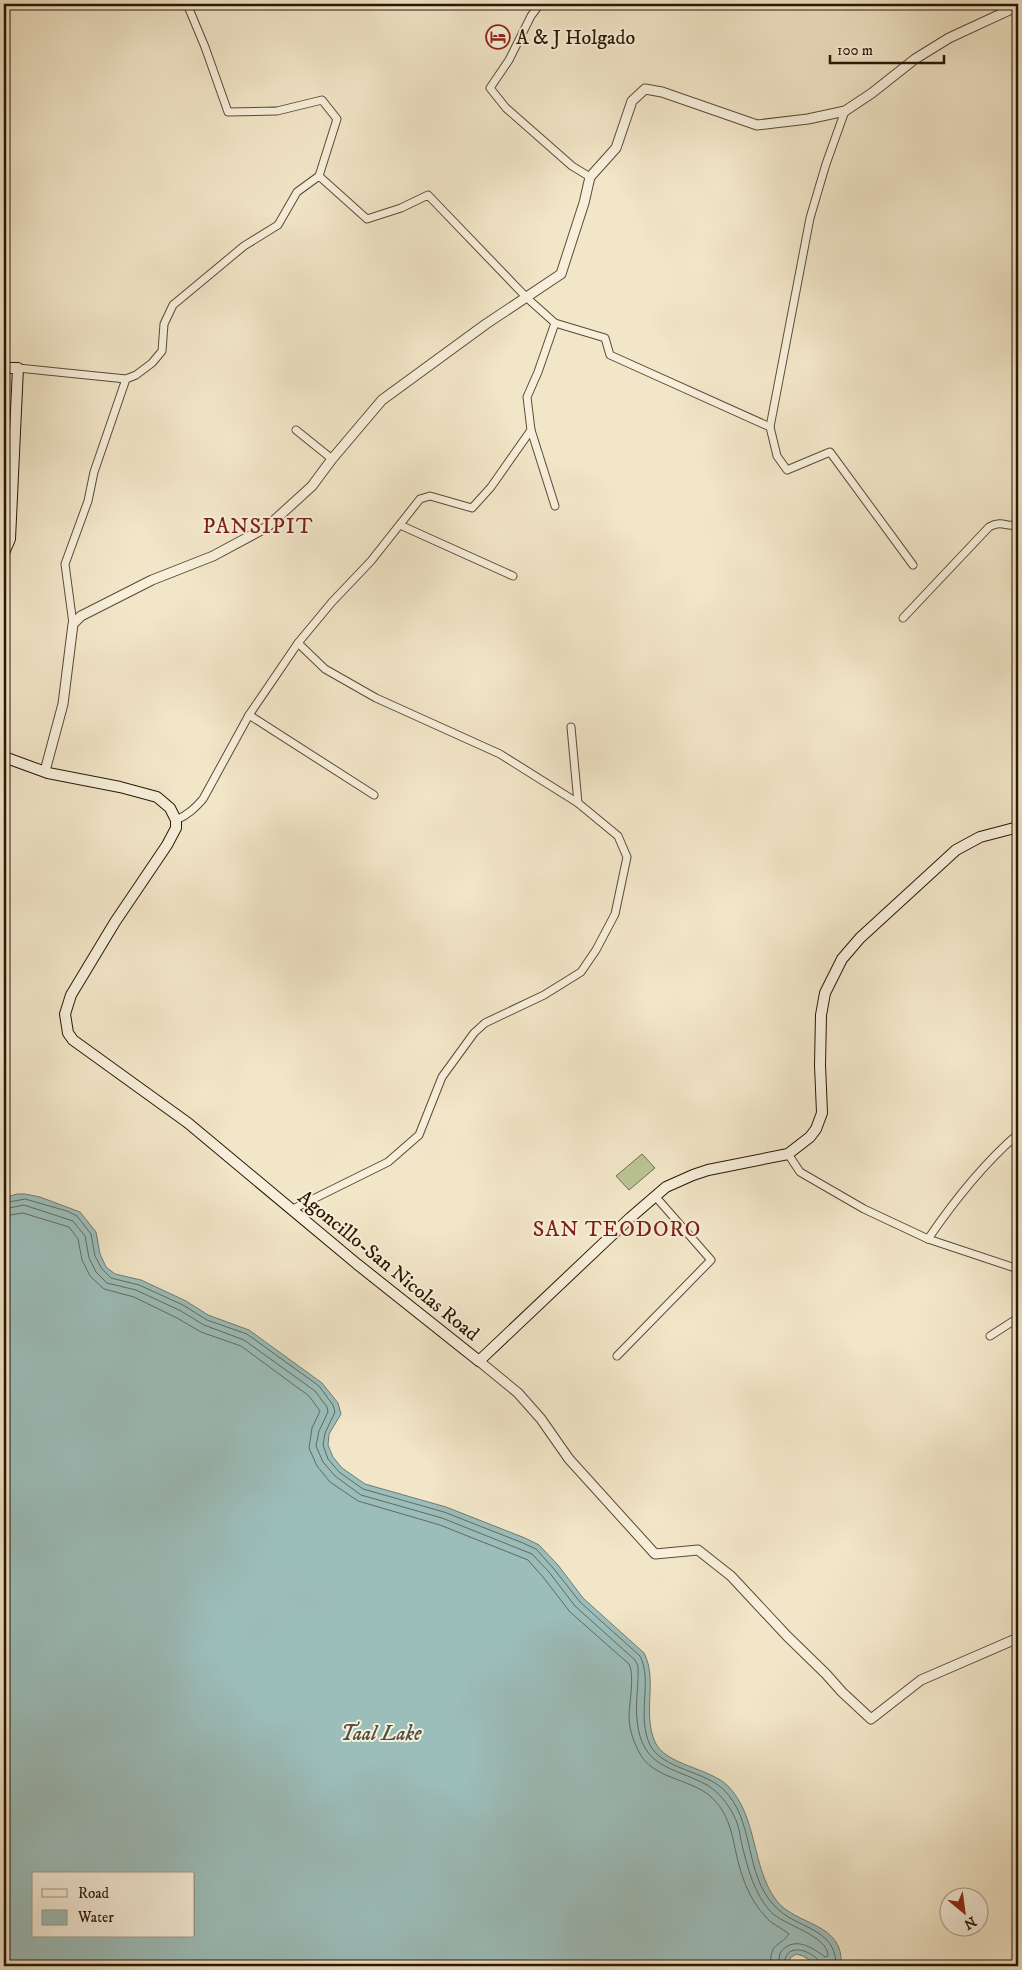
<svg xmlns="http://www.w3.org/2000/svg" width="1022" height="1970" font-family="'IM FELL DW Pica',serif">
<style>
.green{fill:#bbc495;stroke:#726d4c}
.water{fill:#9cbebb;stroke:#6e7b71;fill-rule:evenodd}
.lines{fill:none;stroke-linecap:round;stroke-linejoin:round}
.shore{stroke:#626a5e;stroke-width:1}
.minor-casing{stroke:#5b4a34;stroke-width:9}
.tertiary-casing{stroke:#5b4a34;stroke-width:11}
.secondary-casing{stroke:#291602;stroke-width:12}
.minor{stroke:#f7efdb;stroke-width:7}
.tertiary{stroke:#f7efdb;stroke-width:9}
.secondary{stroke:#f7efdb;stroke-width:10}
.labels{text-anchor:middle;stroke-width:4;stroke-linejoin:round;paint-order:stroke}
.poi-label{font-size:20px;fill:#291602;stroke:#f7efdb;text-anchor:start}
.street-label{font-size:20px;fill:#291602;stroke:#f7efdb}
.water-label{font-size:21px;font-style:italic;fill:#515143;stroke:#f7efdb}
.quarter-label{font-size:22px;letter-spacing:1px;fill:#7a1f14;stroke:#f7efdb}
</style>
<rect width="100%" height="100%" fill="#f2e6c8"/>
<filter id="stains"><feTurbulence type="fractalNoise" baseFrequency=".004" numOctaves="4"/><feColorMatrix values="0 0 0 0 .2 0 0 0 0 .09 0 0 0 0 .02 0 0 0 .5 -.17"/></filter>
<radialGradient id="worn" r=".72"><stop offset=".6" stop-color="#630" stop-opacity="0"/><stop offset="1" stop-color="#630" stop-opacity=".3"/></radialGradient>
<!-- green -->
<path class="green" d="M642,1154L655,1168L629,1190L616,1176Z"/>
<!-- water -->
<g class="water">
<path d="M4,106C11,163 8,220 4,277Z"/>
<path d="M17,1194H25L40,1197L80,1212L96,1232L100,1254L106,1267L115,1274L141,1280L186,1301L208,1315L249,1330L322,1383L338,1403L341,1414L329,1434L328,1445L333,1457L342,1468L365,1484L446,1507L525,1538L539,1545L558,1565L583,1598L644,1653C658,1680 642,1712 655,1742C665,1765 710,1768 728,1786C758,1817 751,1866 776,1900C795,1926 845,1922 841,1966H819L803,1956L796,1954L790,1958V1966H4V1198ZM34,1874H194V1936H34Z"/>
</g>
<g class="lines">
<!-- shore -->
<g class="shore">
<path d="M4,1203L25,1199L67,1211L77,1216L91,1234L95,1256L102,1269L111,1278L139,1285L183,1305L207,1320L247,1334L319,1386L333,1405L335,1412L325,1433L323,1445L328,1459L339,1472L363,1489L444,1512L523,1543L536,1549L554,1569L580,1602L640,1656C653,1682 636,1715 650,1745C662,1769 705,1771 724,1790C753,1819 745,1865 768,1898C774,1906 781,1913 790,1918C813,1931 836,1935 836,1966"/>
<path d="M4,1209L24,1205L73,1221L85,1236L89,1258L96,1272L107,1283L136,1290L181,1311L204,1325L244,1340L315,1391L327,1407L328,1412L319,1431L316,1446L323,1462L335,1476L361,1495L442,1518L532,1554L549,1572L575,1606L635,1660L638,1666C639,1684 635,1702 637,1720C642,1769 672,1766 707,1785C719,1792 728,1804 734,1816C739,1825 740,1836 742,1845C748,1869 754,1893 770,1911C784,1926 828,1935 828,1956L825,1957C812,1947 793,1935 780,1953L778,1966"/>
<path d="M4,1216L23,1213L69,1227L78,1239L82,1260L90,1276L104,1289L134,1297L177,1318L201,1332L241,1346L309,1396L320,1411L312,1428L309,1448L317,1466L330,1482L358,1501L440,1525L528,1560L543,1577L570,1612L629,1664C635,1676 629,1703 629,1717C629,1728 633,1740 638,1750C652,1782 696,1777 716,1802C732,1820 733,1843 739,1865C744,1884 752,1902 765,1916C771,1924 782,1928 789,1934C780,1947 769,1942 771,1966"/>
<path d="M785,1966C782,1938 819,1952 821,1966"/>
</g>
<!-- minor casing -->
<g class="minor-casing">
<g id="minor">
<path d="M187,4L205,47L228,112L277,111L322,100L337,119L319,176"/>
<path d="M540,4L531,16L509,60L490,88L506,108L572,166L590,177"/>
<path d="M555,323L605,338L610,355L770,427L777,456L787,470L830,452L913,565"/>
<path d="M18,368L126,379"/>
<path d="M770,427L810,218L826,164L845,111"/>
<path d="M296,430L332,459"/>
<path d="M531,430L555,506"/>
<path d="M400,525L513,576"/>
<path d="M903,618L989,527C1004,519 1007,529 1018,524"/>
<path d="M73,624L65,564L88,501L94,472L126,379L136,375L152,363L162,351L164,324L173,305L244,246L278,225L297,192L319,176L367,219L401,208L428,195L527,298L555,323L538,372L527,397L531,430L491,487L472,508L430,496L420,499L371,561L332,602L298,643L249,715L203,799C195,808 188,815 176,820"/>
<path d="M249,715L374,795"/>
<path d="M571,727L578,803"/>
<path d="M788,1154L800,1172L864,1209L928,1239L1018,1269"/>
<path d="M293,1209L388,1162L419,1135L442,1077L474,1033L485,1023L544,995L581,972L596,950L615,914L627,857L618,836L578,803L500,754L376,698L325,669L298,643"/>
<path d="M928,1239C954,1201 983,1164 1018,1134"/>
<path d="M990,1336L1018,1318"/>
<path d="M617,1356L711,1260L655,1196"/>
</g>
</g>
<!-- tertiary casing -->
<g class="tertiary-casing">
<g id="tertiary">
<path d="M45,771L63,704L73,624L81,616L152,580L213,556L267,527L312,486L332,459L382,400L486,324L561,274L584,203L590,177L616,148L632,101L645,89L662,92L757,125L808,119L845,111L872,93L915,59L949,38L1018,6"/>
<path d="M479,1361L518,1393L541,1419L569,1459L655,1554L698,1550L731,1576L787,1636L826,1674L842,1692L871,1719L921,1680L1018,1638"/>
</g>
</g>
<!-- secondary casing -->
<g class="secondary-casing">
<g id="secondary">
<path d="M4,368H18L10,539L4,553"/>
<path d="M4,757L48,773L120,787L157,797L170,808L176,820V828L167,845L115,922L71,995L65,1014L68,1033L73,1040L188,1123L357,1264L479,1361L630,1218L666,1187L693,1175L708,1170L788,1154L810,1137L816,1129L822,1113L820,1065L821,1015L825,993L842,959L860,938L956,850L980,837L1018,827"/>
</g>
</g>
<!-- minor -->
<use href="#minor" class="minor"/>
<!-- tertiary -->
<use href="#tertiary" class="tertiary"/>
<!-- secondary -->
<use href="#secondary" class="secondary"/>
</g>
<!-- icons -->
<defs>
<g id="hotel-ring" transform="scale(1.25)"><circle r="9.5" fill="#f7efdb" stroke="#8f2418" stroke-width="1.5"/><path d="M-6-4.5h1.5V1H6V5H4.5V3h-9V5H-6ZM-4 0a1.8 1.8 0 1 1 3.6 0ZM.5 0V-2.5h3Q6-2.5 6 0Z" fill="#8f2418"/></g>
</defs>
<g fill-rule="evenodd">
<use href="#hotel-ring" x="498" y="37"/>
</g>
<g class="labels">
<!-- poi labels -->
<g class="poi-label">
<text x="516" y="44">A &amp; J Holgado</text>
</g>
<!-- street labels -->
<g class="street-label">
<text transform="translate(389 1265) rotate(39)" y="7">Agoncillo-San Nicolas Road</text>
</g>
<!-- water labels -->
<g class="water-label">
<text x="381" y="1740">Taal Lake</text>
</g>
<!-- quarter labels -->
<g class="quarter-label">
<text x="258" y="533">PANSIPIT</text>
<text x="617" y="1236">SAN TEODORO</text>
</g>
</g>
<!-- margin -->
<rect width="1022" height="1970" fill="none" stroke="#f2e6c8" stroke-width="20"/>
<rect x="5" y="5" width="1012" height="1960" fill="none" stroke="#291602" stroke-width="2.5"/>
<rect x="10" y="10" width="1002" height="1950" fill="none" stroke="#291602"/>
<!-- legend -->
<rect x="32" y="1872" width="162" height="65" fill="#f7efdb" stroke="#a59884"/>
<rect x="42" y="1889" width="25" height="8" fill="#f7efdb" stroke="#a59884"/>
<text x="78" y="1898" font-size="15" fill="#291602">Road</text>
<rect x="42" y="1910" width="25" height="15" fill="#9cbebb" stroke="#a59884"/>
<text x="78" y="1922" font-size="15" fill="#291602">Water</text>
<!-- north arrow -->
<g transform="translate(964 1912) rotate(151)"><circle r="24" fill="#f7efdb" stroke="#a59884"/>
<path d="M0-4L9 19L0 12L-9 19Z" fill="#8f2418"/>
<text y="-8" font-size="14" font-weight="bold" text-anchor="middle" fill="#291602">N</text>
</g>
<!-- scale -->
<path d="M830 55v8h114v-8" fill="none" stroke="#291602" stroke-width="2.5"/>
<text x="837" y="55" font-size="15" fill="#291602" stroke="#f7efdb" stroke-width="4" paint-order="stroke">100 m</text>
<rect width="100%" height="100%" filter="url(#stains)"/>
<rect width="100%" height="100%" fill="url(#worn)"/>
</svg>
